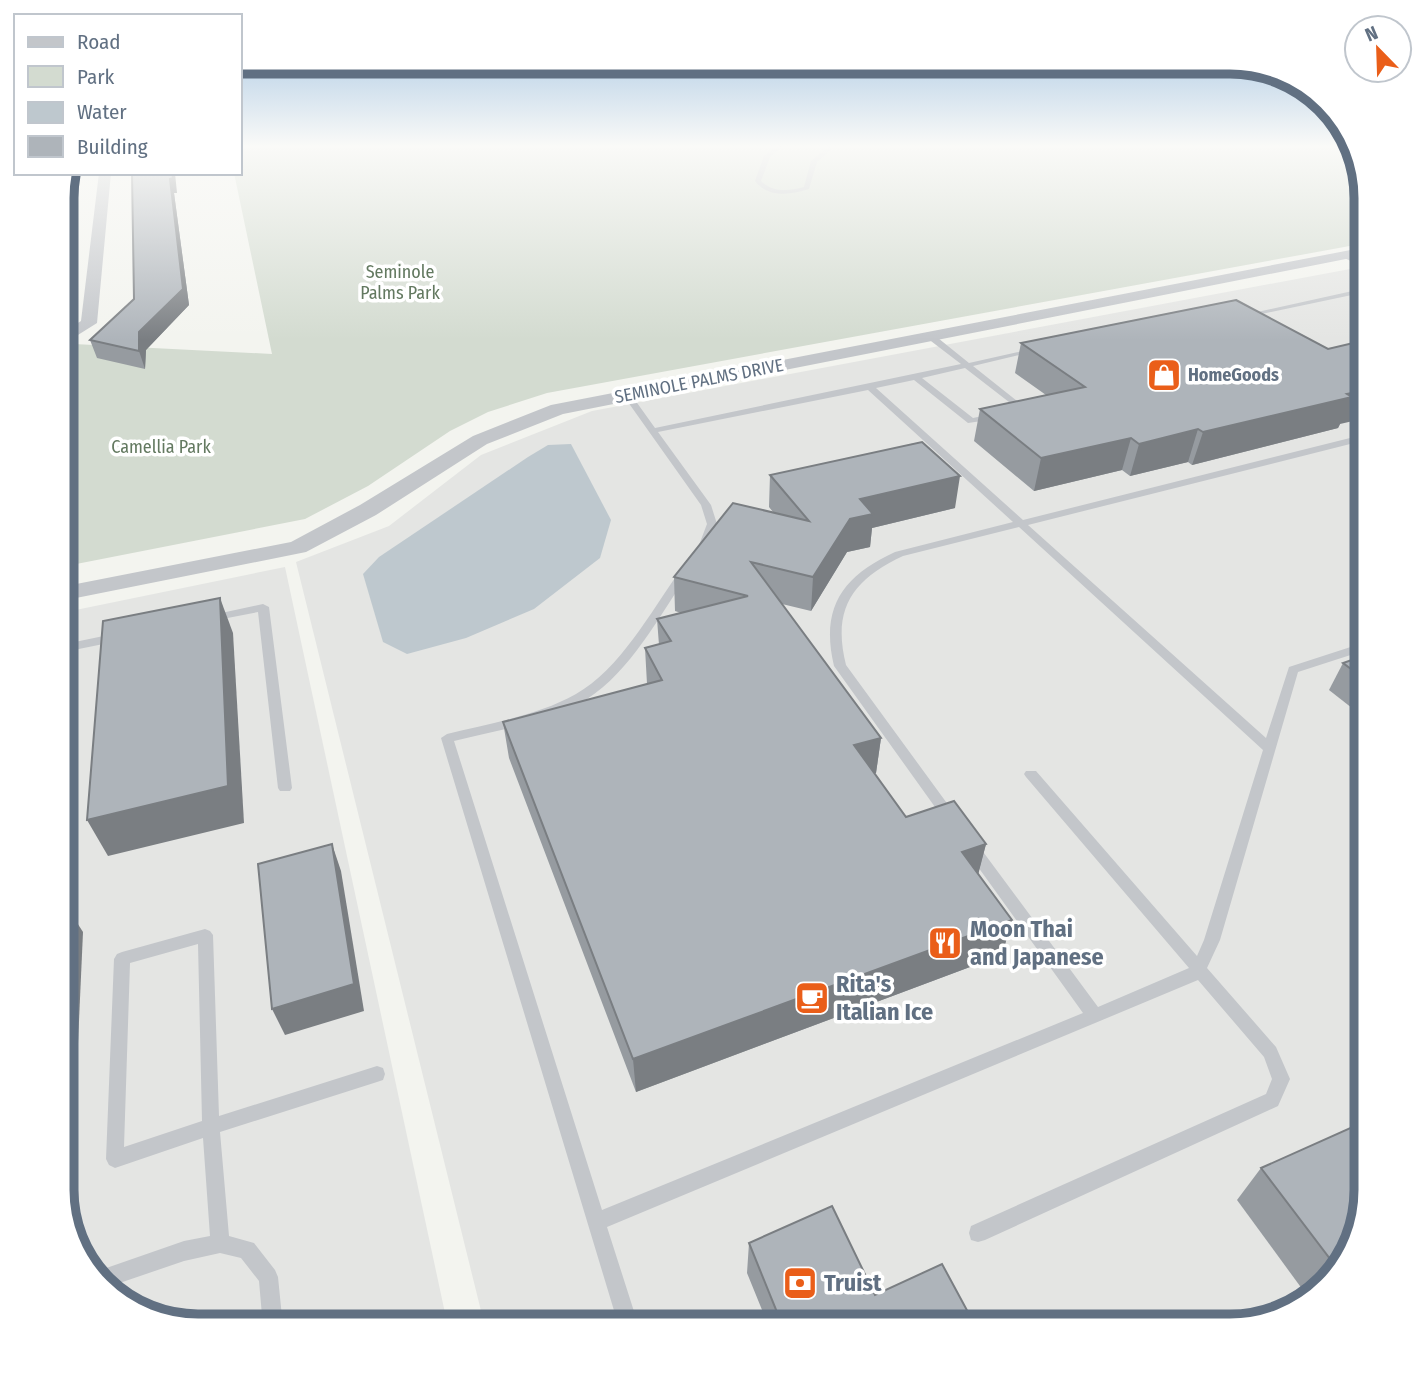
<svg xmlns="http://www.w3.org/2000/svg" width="1427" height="1388" font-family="'Fira Sans Condensed',sans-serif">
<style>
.built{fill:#e4e5e3}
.green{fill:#d3dbd0}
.water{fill:#bec8ce}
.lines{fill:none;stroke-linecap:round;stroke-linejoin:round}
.service{fill:#c3c6ca;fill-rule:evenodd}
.minor{fill:#c3c6ca;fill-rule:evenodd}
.wall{fill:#969ba0}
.shaded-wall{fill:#7a7e82}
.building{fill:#aeb4ba;stroke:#7a7e82;stroke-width:2}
.labels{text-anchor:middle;stroke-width:7;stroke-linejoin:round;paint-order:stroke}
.far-park-label{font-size:18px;fill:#637960;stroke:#fff}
.far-poi-label{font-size:18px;font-weight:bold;fill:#617082;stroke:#fff;text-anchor:start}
.far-street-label{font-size:18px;fill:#617082;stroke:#fff}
.near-poi-label{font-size:24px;font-weight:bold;fill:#617082;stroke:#fff;text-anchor:start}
.rim{fill:none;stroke:#617082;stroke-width:9}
</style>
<rect width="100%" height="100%" fill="#f3f4ef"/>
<!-- built -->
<g class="built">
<path d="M1366,266V1190L1355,1243L1320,1293L1230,1327H485L296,562L389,526L481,455L592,411Z"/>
<path d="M285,567L448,1327H198L145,1316L95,1281L61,1191V613Z"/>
</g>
<!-- green -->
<path class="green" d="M240,146H1346L1366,197V243L547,393L488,412L450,431L368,486L305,519L61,567L62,347L74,344L272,354L234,173H240Z"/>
<!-- water -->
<path class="water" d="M571,444L611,520L600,558L534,609L466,638L407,654L383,642L363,574L379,557L528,457L548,445Z"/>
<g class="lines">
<!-- service -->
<g class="service">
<path d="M777,146H783L770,157L761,181C773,193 789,191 804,187L811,161L829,146H835L817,162L809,189C791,195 768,198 755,181L764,156Z"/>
<path d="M1340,254H1344L1366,263V268L1340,256Z"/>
<path d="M1366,288V292L1243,318L1239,316Z"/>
<path d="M927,334H933L969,363L1032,349L1036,351L973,366L1026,408L1027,410L1023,413L965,368L922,378L973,418L992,414L995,415V419L968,423L914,380L876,388L1023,520L1366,434V440L1028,525L1266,738L1289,667L1366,642V650L1298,672L1220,940L1207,968L1276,1047L1290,1079L1278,1106L985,1240L978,1242L971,1240L969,1233L971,1226L1266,1094L1272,1079L1264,1057L1198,980L607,1227L639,1327H619L441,738L447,734C490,723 537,716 576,694C619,670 651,612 679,572L683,571L688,574C660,615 630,672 587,699C549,723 498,730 454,741L602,1210L1083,1013L968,853L966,849L968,845L973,844L978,845L1098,1007L1189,968L1026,777L1024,774L1026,771H1036L1197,956L1204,940L1263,750L1019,527L903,556C852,580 832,609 846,665L957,817L955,821H945L834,666C820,607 843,576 895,552L1013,522L868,390L658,432L711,505L717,524L708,547H700L699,545L707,524L701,505L623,395L630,393L655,428L961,364L927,338Z"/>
<path d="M71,589L76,592L70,643L118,633L124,637L118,641L69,651L67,667L61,671V621L66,592Z"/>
<path d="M263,604L269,607L292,788L290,791H280L278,788L258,612L212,621L206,618L212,615Z"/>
<path d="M205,929L210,931L213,935L219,1116L377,1066L383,1068L385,1074L383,1080L377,1082L220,1132L229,1236L254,1243L275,1270L278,1277L283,1327H263L259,1281L241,1258L220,1253L184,1261L105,1288L95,1281L92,1273L184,1241L210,1236L203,1138L115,1168L109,1165L106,1159L114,959L117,954L122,952ZM198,944L202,1121L124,1147L130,963Z"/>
</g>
<!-- minor -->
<g class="minor">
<path d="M99,173H111L97,323L62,345V333L81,321Z"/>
<path d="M1366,247V255L563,414L487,444L376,515L306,552L61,601V587L291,542L360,505L473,436L551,405Z"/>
</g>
</g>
<!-- wall -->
<g class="wall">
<path d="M132,173L177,193H174L189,305L146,350L145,369L97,358L90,340L134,299Z"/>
<path d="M1021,343L1340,424L1338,428L1192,465L1188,462L1130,476L1122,470L1034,491L974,441L980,409L1046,395L1015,373Z"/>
<path d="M770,475L955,508L872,528L870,547L847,552L811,611L782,604L881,738L876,773H874L906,817L986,844L978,874L1012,920L1002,955L636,1092L509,758L503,722L647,684L645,648L659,645L657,619L681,613L675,611L674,577L773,512L769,507Z"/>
<path d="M1366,655V719L1329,690L1343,663Z"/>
<path d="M1261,1168L1355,1243L1320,1293L1308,1297L1237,1200Z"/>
<path d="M749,1243L875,1295L976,1327H769L747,1273Z"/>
</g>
<!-- shaded-wall -->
<g class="shaded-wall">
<path d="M172,173H175L177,193H174L189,305L146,350L145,369L139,351V332L170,179Z"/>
<path d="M69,344L78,367L74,395L62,397V371Z"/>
<path d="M1366,390V418L1340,424L1338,428L1192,465L1203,432Z"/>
<path d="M1198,429L1188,462L1130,476L1139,444Z"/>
<path d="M1131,438L1122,470L1034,491L1041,458Z"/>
<path d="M960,476L955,508L872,528L870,547L847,552L811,611L813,577L860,499Z"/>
<path d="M220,598L233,633L244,823L108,856L87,820Z"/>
<path d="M881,738L876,773L850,781L854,745Z"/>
<path d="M332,844L341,871L364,1011L285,1035L272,1009Z"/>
<path d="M986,844L977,879L962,852Z"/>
<path d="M61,898L83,932L73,1154L61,1158Z"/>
<path d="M1012,920L1002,955L636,1092L633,1059Z"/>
</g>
<!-- building -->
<g class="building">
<path d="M132,173H172L173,178L170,179L183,289L139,332V351L90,340L134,299Z"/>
<path d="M1236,300L1328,349L1366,340V390L1347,394L1352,397L1203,432L1198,429L1139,444L1131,438L1041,458L980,409L1085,387L1021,343Z"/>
<path d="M69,344L64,371H62V345Z"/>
<path d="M922,442L960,476L860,499L873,514L850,519L813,577L751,562L881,738L854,745L906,817L954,801L986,844L962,852L1012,920L633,1059L503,722L662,680L645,648L671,641L657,619L748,596L674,577L733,503L809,521L770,475Z"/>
<path d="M220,598L228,786L87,820L103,621Z"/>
<path d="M1366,655V680L1343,663Z"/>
<path d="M332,844L354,984L272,1009L258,864Z"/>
<path d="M1366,1121V1190L1355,1243L1337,1268L1261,1168Z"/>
<path d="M832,1206L875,1295L942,1264L976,1327H783L749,1243Z"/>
</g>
<!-- sky -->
<linearGradient id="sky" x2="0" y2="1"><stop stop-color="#97bcde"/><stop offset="0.43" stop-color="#fafaf8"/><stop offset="1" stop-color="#fafaf8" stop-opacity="0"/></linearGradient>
<rect width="1427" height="340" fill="url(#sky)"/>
<!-- icons -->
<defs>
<g id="shop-square" transform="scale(1.75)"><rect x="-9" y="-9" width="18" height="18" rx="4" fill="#ea5e19" stroke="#fff"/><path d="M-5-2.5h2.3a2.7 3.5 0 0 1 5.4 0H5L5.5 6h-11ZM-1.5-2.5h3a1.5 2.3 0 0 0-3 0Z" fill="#fff"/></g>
<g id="restaurant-square" transform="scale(1.75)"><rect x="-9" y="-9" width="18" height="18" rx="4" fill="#ea5e19" stroke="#fff"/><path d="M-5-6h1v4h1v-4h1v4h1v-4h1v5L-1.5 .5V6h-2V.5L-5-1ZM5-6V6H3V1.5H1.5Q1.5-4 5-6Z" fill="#fff"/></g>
<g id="cafe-square" transform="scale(1.75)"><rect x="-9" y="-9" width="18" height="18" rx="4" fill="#ea5e19" stroke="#fff"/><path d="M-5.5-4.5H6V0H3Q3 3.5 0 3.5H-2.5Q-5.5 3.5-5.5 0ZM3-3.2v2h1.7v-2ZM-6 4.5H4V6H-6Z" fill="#fff"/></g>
<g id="bank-square" transform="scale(1.75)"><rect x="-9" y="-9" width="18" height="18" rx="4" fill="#ea5e19" stroke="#fff"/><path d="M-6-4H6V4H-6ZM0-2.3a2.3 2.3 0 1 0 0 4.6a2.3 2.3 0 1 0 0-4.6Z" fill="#fff"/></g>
</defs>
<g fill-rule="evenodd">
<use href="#shop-square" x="1164" y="375"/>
<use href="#restaurant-square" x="945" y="943"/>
<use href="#cafe-square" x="812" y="998"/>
<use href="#bank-square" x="800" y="1283"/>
</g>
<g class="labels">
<!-- far-park labels -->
<g class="far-park-label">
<text x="400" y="278">Seminole<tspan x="400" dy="21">Palms Park</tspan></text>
<text x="161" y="453">Camellia Park</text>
</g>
<!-- far-poi labels -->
<g class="far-poi-label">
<text x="1188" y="381">HomeGoods</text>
</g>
<!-- far-street labels -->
<g class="far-street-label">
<text transform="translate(699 381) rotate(-11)" y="6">SEMINOLE PALMS DRIVE</text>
</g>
<!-- near-poi labels -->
<g class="near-poi-label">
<text x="970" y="937">Moon Thai<tspan x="970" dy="28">and Japanese</tspan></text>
<text x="836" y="992">Rita's<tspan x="836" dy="28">Italian Ice</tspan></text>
<text x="824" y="1291">Truist</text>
</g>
</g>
<!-- crop -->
<path d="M0 0H1427V1388H0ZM198 74H1230A124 124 0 0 1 1354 198V1190A124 124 0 0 1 1230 1314H198A124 124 0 0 1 74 1190V198A124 124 0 0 1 198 74Z" fill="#fff" fill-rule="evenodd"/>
<path class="rim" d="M198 74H1230A124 124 0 0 1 1354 198V1190A124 124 0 0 1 1230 1314H198A124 124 0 0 1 74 1190V198A124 124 0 0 1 198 74Z"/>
<!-- legend -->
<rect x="14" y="14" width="228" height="161" fill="#ffffff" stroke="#c0c6cd" stroke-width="2"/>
<rect x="28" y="37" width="35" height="10" fill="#c3c6ca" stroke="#c0c6cd" stroke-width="2"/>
<text x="77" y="49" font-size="21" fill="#617082">Road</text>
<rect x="28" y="66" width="35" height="21" fill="#d3dbd0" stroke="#c0c6cd" stroke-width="2"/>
<text x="77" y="84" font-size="21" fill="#617082">Park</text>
<rect x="28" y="102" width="35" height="21" fill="#bec8ce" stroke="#c0c6cd" stroke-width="2"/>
<text x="77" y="119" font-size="21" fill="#617082">Water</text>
<rect x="28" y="136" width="35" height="21" fill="#aeb4ba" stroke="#c0c6cd" stroke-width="2"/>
<text x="77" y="154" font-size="21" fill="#617082">Building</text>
<!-- north arrow -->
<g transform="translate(1378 49) rotate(337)"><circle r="33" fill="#ffffff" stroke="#c0c6cd" stroke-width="2"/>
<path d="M0-5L12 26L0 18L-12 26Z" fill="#ea5e19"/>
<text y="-10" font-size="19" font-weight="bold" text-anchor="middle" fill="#617082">N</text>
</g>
</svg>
